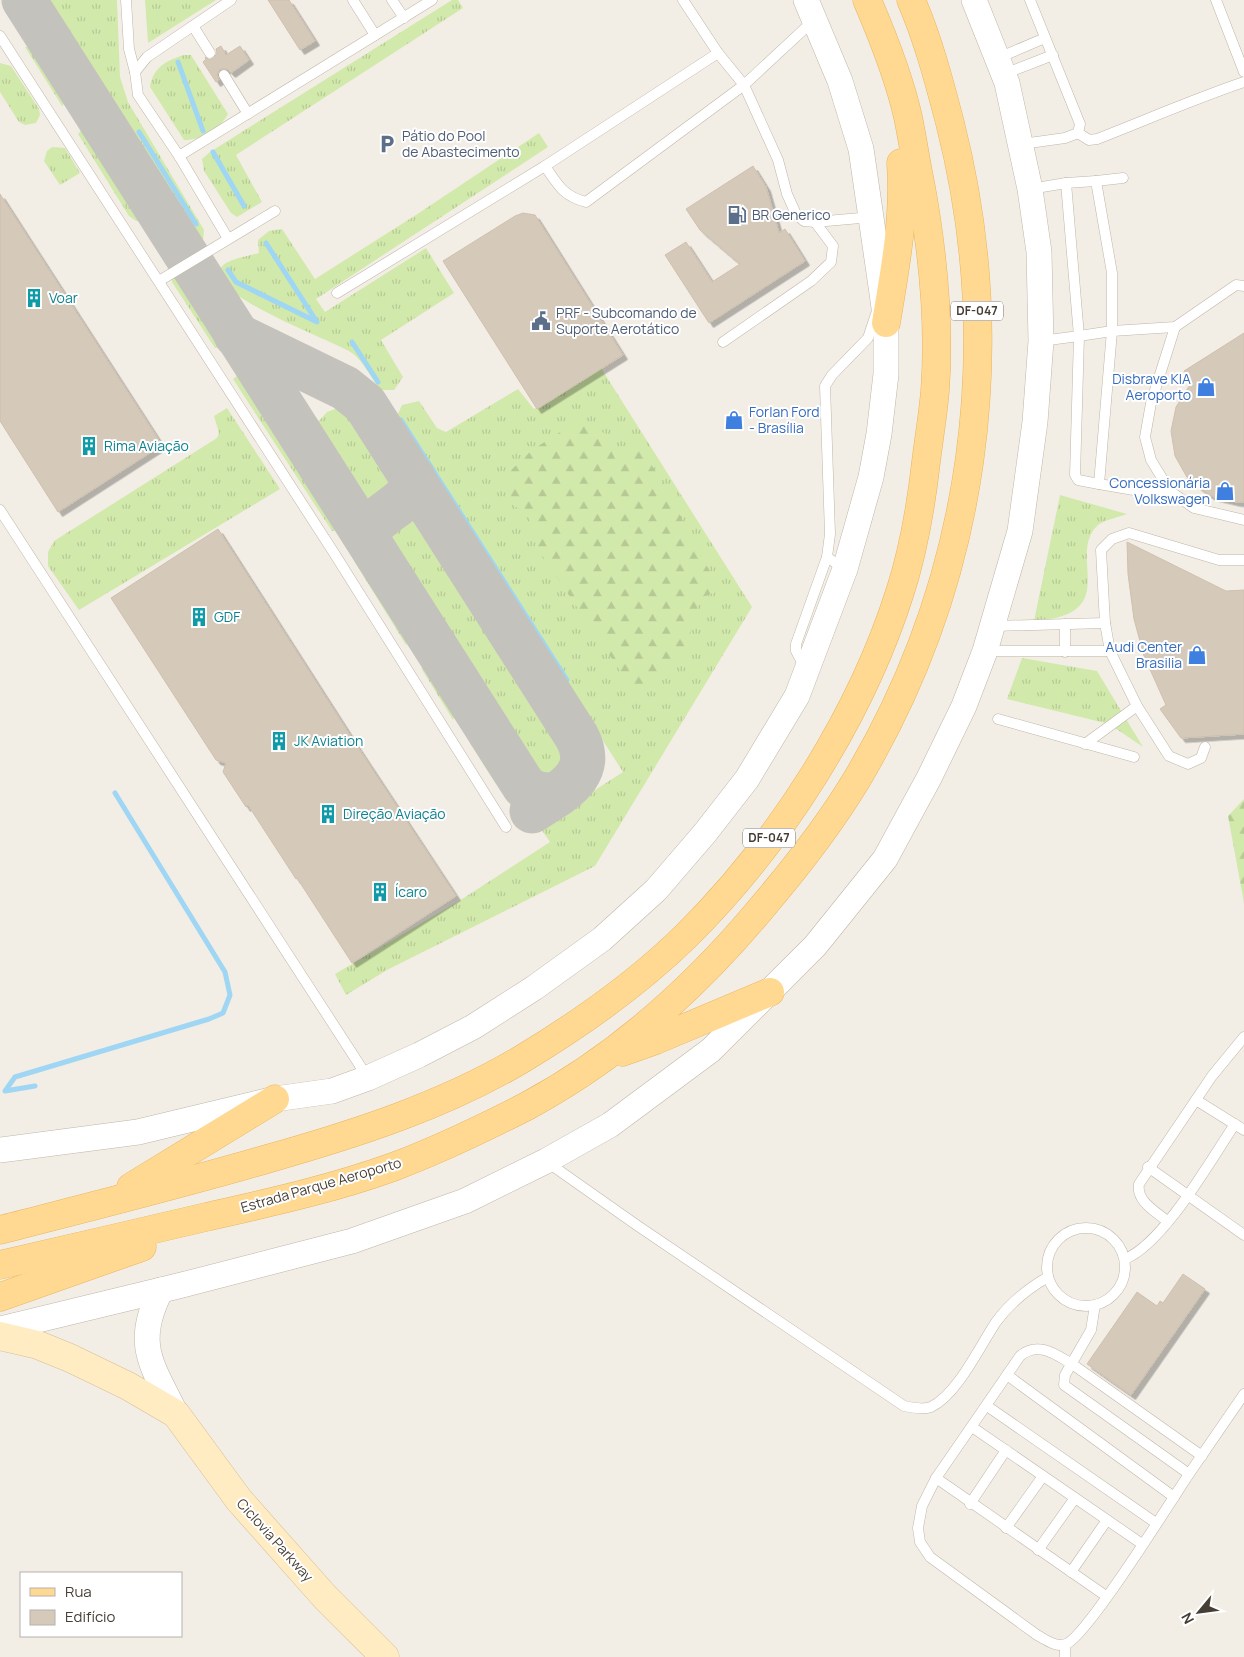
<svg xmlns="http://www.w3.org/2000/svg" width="1244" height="1657" font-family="Manrope,sans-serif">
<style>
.grass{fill:url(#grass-tufts)}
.forest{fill:url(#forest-firs)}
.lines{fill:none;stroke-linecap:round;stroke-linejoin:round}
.stream{stroke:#9ed6f3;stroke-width:5}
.taxiway{stroke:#c4c2bd;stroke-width:45}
.building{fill:#d5c9ba;stroke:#d0c0ad;filter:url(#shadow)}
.service-casing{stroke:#bfb5a7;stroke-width:11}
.tertiary-casing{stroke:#bfb5a7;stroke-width:26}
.secondary-casing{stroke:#d5bf93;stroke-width:29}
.primary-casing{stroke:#e8b55e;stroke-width:29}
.service{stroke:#fff;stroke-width:10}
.tertiary{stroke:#fff;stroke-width:25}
.secondary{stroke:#ffecc3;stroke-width:28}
.primary{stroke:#ffd992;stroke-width:28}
.labels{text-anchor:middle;stroke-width:4;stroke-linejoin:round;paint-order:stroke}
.shield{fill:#fff;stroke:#7e7871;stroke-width:1}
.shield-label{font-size:12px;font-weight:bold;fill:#463e34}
.service-label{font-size:14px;fill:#4e5e75;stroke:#fff;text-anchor:start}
.culture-label{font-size:14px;fill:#0d838f;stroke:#fff;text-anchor:start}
.shop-label{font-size:14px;fill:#366cbe;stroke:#fff;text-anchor:end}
.street-label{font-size:14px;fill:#463e34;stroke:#fff}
</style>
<defs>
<pattern id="grass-tufts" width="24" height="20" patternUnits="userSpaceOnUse" patternTransform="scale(1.25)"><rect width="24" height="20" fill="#d2e9ac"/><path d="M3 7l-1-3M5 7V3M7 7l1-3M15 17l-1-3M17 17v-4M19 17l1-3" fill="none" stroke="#b6c995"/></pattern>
<pattern id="forest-firs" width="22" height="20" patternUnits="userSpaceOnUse" patternTransform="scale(1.25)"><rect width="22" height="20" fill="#d2e9ac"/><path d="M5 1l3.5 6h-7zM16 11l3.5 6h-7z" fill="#b6c995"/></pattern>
<filter id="shadow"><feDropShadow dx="4.5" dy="4.5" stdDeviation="0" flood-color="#0004"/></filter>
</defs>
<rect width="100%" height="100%" fill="#f3eee5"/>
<!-- grass -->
<g class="grass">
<path d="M43,0H117L120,77L128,102L204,230L203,242L198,244L53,20Z"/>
<path d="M145,0H216L148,43Z"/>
<path d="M452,0H458L463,8L236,155L262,202L237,217L231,213L204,171L202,159L210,152Z"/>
<path d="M32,46L38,49L63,85L68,97L62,106L25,47Z"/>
<path d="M184,55H191L228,114C219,130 202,140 184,140L150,87C152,68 167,60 184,55Z"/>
<path d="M0,63L11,66L39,109L40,115L36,123L25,125L19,122L0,92Z"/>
<path d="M82,129L88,130L93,134L141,211L144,217L143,221H136L129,216L78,134Z"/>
<path d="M539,133L548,147L316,299L325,312L426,248L454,293L381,340L403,377L394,390H380C372,379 363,361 352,353C334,341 208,296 220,269C225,259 249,256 259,253L258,240L269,231L282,229L315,279L419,213Z"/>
<path d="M52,147L65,148L80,173L60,185L44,161L47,151Z"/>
<path d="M177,275C194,284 218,325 220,344L218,348H215L172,282V278Z"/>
<path d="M601,368L752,607L595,866L387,970L346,995L335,974L459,901L550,842L539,826L623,772L396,418L402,405L419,401L437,428L446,432L518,389L534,409Z"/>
<path d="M238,375L253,384L336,510L342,523L339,530L332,531L233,379Z"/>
<path d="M227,408L280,489L79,610L48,566V552L54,541L217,438L219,433L214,416Z"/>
<path d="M338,408L354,411C369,427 387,451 393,473C398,498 367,507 352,491C345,484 340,473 335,465C326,452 317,440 316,424L327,412Z"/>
<path d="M1060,495L1127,514C1119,517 1105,520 1098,525C1065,555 1125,615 1034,621Z"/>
<path d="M407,517L426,521L444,539L567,744C567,764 563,765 546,774L535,771L526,761L401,567C390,549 382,527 407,517Z"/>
<path d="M359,557C363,557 364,556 367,559C376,566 408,618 410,630C411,636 410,640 406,645L354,561Z"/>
<path d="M1022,658L1097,671L1143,747L1109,724L1007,699Z"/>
<path d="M421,668C444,675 465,694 453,720Z"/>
<path d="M470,743C486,743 507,763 500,781L496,784Z"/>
</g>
<!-- forest -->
<g class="forest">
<path d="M589,423L604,433L617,463L637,443L670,493L694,545L721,590L700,598L688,642L658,680L641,688L629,684L537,548L528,514L506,501L508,473L532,450L571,425Z"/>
<path d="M1244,799V903L1228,816Z"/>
</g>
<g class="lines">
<!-- stream -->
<g class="stream">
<path d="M178,62L203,131"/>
<path d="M139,132L196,224"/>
<path d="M213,152L244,206"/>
<path d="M228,270L236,282L317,322L266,243"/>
<path d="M352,342L378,382"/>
<path d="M401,420L567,680"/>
<path d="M35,1086L5,1091L15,1077L209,1019L223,1013L230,995L225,972L115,793"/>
</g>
<!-- taxiway -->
<g class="taxiway">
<path d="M24,0L524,786C535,795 544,796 558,794"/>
<path d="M236,335L345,388L365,404L577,737C597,776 560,792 532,811"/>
<path d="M370,543C363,511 415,509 413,478"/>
</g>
</g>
<!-- building -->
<g class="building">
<path d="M268,0H289L315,41L300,50Z"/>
<path d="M221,46L226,55L240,46L249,60L231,73L227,69H220L217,75L219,80L216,82L203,62L206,59L205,57L210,60L214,58L217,53L216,49Z"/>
<path d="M753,166L766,187L779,233L785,229L805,261L709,323L665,255L686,242L712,282L740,264L700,230L686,209Z"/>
<path d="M0,194L162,445L58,512L0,421Z"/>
<path d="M523,213L535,215L623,355L537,409L443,261L515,216Z"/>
<path d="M1244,333V502H1237L1211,496L1188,479L1175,456L1171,431L1176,407L1191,383L1184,371Z"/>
<path d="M218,529L359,749L456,896L352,963L297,878L296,879L248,805L246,807L223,772L226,763L216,760L111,598Z"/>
<path d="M1127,542L1226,591L1244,590V734L1181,738L1160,709L1166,705L1144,656L1134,619L1128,574Z"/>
<path d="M1183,1274L1205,1289L1131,1395L1087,1364L1137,1292L1157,1306L1160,1301L1163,1303Z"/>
</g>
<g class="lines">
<!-- service casing -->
<g class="service-casing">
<g id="service">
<path d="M126,0L129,49L135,72"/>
<path d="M353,0L375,35"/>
<path d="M392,0L404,18"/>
<path d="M683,0L718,53L744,85L778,160L787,194L796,214L804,221L815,222L872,217"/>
<path d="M1216,0L1244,72"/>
<path d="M193,26L210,53"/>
<path d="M0,36L334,553L506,827"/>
<path d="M998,58L1045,38"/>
<path d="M1004,74L1053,55"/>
<path d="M224,75L248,114"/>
<path d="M1078,133L1089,140L1097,139C1146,120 1194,99 1244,82"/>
<path d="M1022,144L1065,138L1078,133L1080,124L1030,0"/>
<path d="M179,156L138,95L135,72L147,57L231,0"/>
<path d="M545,166C558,185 563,196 586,202L744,85L814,20"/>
<path d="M1123,178L1096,181L1112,273V331L1099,484L1157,494L1170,491"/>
<path d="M1030,189L1066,183"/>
<path d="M227,237L179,156L432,0"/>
<path d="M159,281L275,211"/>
<path d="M337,293L545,166L718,53"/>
<path d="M1175,327L1151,403L1145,437L1151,460L1170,491L1194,508L1244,520"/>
<path d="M1041,341L1079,336L1066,183L1096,181"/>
<path d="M723,342L811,281L831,262L833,246L815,222"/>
<path d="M1099,484L1078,480L1075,475L1079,336L1112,331L1175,327L1236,285L1244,286"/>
<path d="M0,510L368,1078"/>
<path d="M844,569L827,557L830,534L825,386L832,375L868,338L877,311"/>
<path d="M1065,624V652"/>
<path d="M994,626L1105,623"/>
<path d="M986,651H1110"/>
<path d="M805,668L796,651V644L827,557"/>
<path d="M998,719L1134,757"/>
<path d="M1085,744L1137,706"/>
<path d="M1205,747L1201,758L1188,764L1169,756L1137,706L1110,651L1105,623L1101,550L1112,539L1129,533L1219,560H1244"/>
<path d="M1196,1100L1244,1130"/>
<path d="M547,1162L638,1226L904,1406C913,1408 923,1410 931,1407C957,1395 980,1346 996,1322C1010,1303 1027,1289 1048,1277"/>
<path d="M1148,1167L1244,1235"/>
<path d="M1167,1221C1155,1211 1136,1201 1139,1184L1212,1076L1244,1037"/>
<circle cx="1086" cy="1267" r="39"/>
<path d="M1125,1259C1164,1243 1210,1161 1235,1124"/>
<path d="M1095,1305L1091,1330L1065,1375L1064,1385L1189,1474"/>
<path d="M1007,1375L1174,1497"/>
<path d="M987,1406L1156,1523"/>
<path d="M972,1427L1142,1544"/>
<path d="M1202,1456L1072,1364C1055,1354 1038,1341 1020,1356L936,1478L922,1506L918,1528L920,1542L930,1557L1037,1635C1045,1639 1056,1648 1066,1644C1087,1636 1171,1501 1189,1474L1244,1394"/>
<path d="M936,1478L1106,1596"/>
<path d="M970,1504L1006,1450"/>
<path d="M1006,1528L1043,1476"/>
<path d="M1038,1550L1075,1498"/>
<path d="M1071,1572L1107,1520"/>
<path d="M1065,1645V1657"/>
</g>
</g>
<!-- tertiary casing -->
<g class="tertiary-casing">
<g id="tertiary">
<path d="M0,1150L138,1132L275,1099L332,1091L368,1078L419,1055L473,1027L534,988L602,939L656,890L705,833L747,779L797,696L845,569L871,477L879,434L886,374V323L882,293L861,149L840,81L806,0"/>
<path d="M161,1290C133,1344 152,1365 176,1414"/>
<path d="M0,1329L178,1286L352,1241L465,1201L546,1161L610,1125L711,1050L815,946L885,859L929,778L964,706L985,651L1020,531L1035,422L1041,341L1039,252L1030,189L1007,83L974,0"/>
</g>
</g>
<!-- secondary casing -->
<g class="secondary-casing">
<path id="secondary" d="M0,1336L38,1345L70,1358L128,1386L176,1414L239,1500L325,1597L385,1657"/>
</g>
<!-- primary casing -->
<g class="primary-casing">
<g id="primary">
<path d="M886,323C895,269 905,217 901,163"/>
<path d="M622,1052L656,1040L770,992"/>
<path d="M131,1187L275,1099"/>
<path d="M0,1230C89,1207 178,1185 267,1159C355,1134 443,1106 522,1059C580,1024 637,984 686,936C779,844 860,718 900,592C914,549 921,506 926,462C929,438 933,414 935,391C940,323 933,254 921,187C916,164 913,141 908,117C899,77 883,37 867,0"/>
<path d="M0,1265C69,1249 137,1233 206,1217C268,1203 332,1189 393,1167C438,1150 484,1128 527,1106C618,1057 698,985 764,905C798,865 830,824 857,779C976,579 1007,347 950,123C939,81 928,39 911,0"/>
<path d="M0,1297L142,1247"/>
</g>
</g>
<!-- service -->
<use href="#service" class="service"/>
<!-- tertiary -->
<use href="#tertiary" class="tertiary"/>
<!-- secondary -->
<use href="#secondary" class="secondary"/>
<!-- primary -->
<use href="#primary" class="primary"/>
</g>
<!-- icons -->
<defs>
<g id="parking-bare" transform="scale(1.5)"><path d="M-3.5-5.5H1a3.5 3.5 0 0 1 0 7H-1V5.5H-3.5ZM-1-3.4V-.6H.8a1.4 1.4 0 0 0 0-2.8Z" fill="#5c6f8a" stroke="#fff" stroke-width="2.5" paint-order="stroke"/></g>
<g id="fuel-bare" transform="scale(1.5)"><path d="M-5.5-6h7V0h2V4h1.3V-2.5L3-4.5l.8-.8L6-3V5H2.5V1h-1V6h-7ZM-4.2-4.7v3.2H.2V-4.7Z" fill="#5c6f8a" stroke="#fff" stroke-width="2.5" paint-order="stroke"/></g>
<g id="building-bare" transform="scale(1.5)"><path d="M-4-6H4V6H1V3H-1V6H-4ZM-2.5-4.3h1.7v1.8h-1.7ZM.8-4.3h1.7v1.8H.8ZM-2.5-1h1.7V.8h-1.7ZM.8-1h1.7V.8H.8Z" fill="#0f9aa8" stroke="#fff" stroke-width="2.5" paint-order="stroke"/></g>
<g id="civic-bare" transform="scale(1.5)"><path d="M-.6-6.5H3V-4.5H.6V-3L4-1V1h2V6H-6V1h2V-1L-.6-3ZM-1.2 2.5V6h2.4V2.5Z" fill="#5c6f8a" stroke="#fff" stroke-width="2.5" paint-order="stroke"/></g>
<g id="shop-bare" transform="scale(1.5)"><path d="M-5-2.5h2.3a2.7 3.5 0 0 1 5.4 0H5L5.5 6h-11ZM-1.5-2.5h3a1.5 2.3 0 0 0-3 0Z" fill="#3f7fe0" stroke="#fff" stroke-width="2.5" paint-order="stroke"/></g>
</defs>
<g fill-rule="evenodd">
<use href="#parking-bare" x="387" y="144"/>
<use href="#fuel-bare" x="737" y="215"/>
<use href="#building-bare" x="34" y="298"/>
<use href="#civic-bare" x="541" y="321"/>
<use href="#shop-bare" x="1206" y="387"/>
<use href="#shop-bare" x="734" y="420"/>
<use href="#building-bare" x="89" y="446"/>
<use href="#shop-bare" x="1225" y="491"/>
<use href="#building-bare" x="199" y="617"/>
<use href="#shop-bare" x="1197" y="655"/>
<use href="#building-bare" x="279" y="741"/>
<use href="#building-bare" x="328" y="814"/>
<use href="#building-bare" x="380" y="892"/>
</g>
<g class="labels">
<!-- shield labels -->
<g class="shield">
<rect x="951" y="301.5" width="52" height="19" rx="4"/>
<rect x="743" y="828.5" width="52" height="19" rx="4"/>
</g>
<g class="shield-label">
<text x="977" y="315">DF-047</text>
<text x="769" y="842">DF-047</text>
</g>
<!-- service labels -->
<g class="service-label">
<text x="402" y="141">Pátio do Pool<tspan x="402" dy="16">de Abastecimento</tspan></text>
<text x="752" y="220">BR Generico</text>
<text x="556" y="318">PRF - Subcomando de<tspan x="556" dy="16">Suporte Aerotático</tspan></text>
</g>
<!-- culture labels -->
<g class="culture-label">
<text x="49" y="303">Voar</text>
<text x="104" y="451">Rima Aviação</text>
<text x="214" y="622">GDF</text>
<text x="294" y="746">JK Aviation</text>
<text x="343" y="819">Direção Aviação</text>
<text x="395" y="897">Ícaro</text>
</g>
<!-- shop labels -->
<g class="shop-label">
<text x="1191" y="384">Disbrave KIA<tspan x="1191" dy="16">Aeroporto</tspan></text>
<text x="749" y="417" text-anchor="start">Forlan Ford<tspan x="749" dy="16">- Brasília</tspan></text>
<text x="1210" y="488">Concessionária<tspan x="1210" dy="16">Volkswagen</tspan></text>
<text x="1182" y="652">Audi Center<tspan x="1182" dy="16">Brasilia</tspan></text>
</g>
<!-- street labels -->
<g class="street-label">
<text transform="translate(321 1185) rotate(-16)" y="5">Estrada Parque Aeroporto</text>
<text transform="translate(275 1540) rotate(48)" y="5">Ciclovia Parkway</text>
</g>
</g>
<!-- legend -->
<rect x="20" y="1572" width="162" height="65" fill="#ffffff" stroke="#b5b2ae"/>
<rect x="30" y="1588" width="25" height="8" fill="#ffd992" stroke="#b5b2ae"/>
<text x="65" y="1597" font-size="15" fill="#463e34">Rua</text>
<rect x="30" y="1610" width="25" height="15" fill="#d5c9ba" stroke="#b5b2ae"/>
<text x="65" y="1622" font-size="15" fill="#463e34">Edifício</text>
<!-- north arrow -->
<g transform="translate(1199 1612) rotate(241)" stroke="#ffffff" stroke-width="4" paint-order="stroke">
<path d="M0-4L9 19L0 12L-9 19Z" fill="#463e34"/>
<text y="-8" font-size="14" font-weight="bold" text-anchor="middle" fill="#463e34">N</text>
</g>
</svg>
